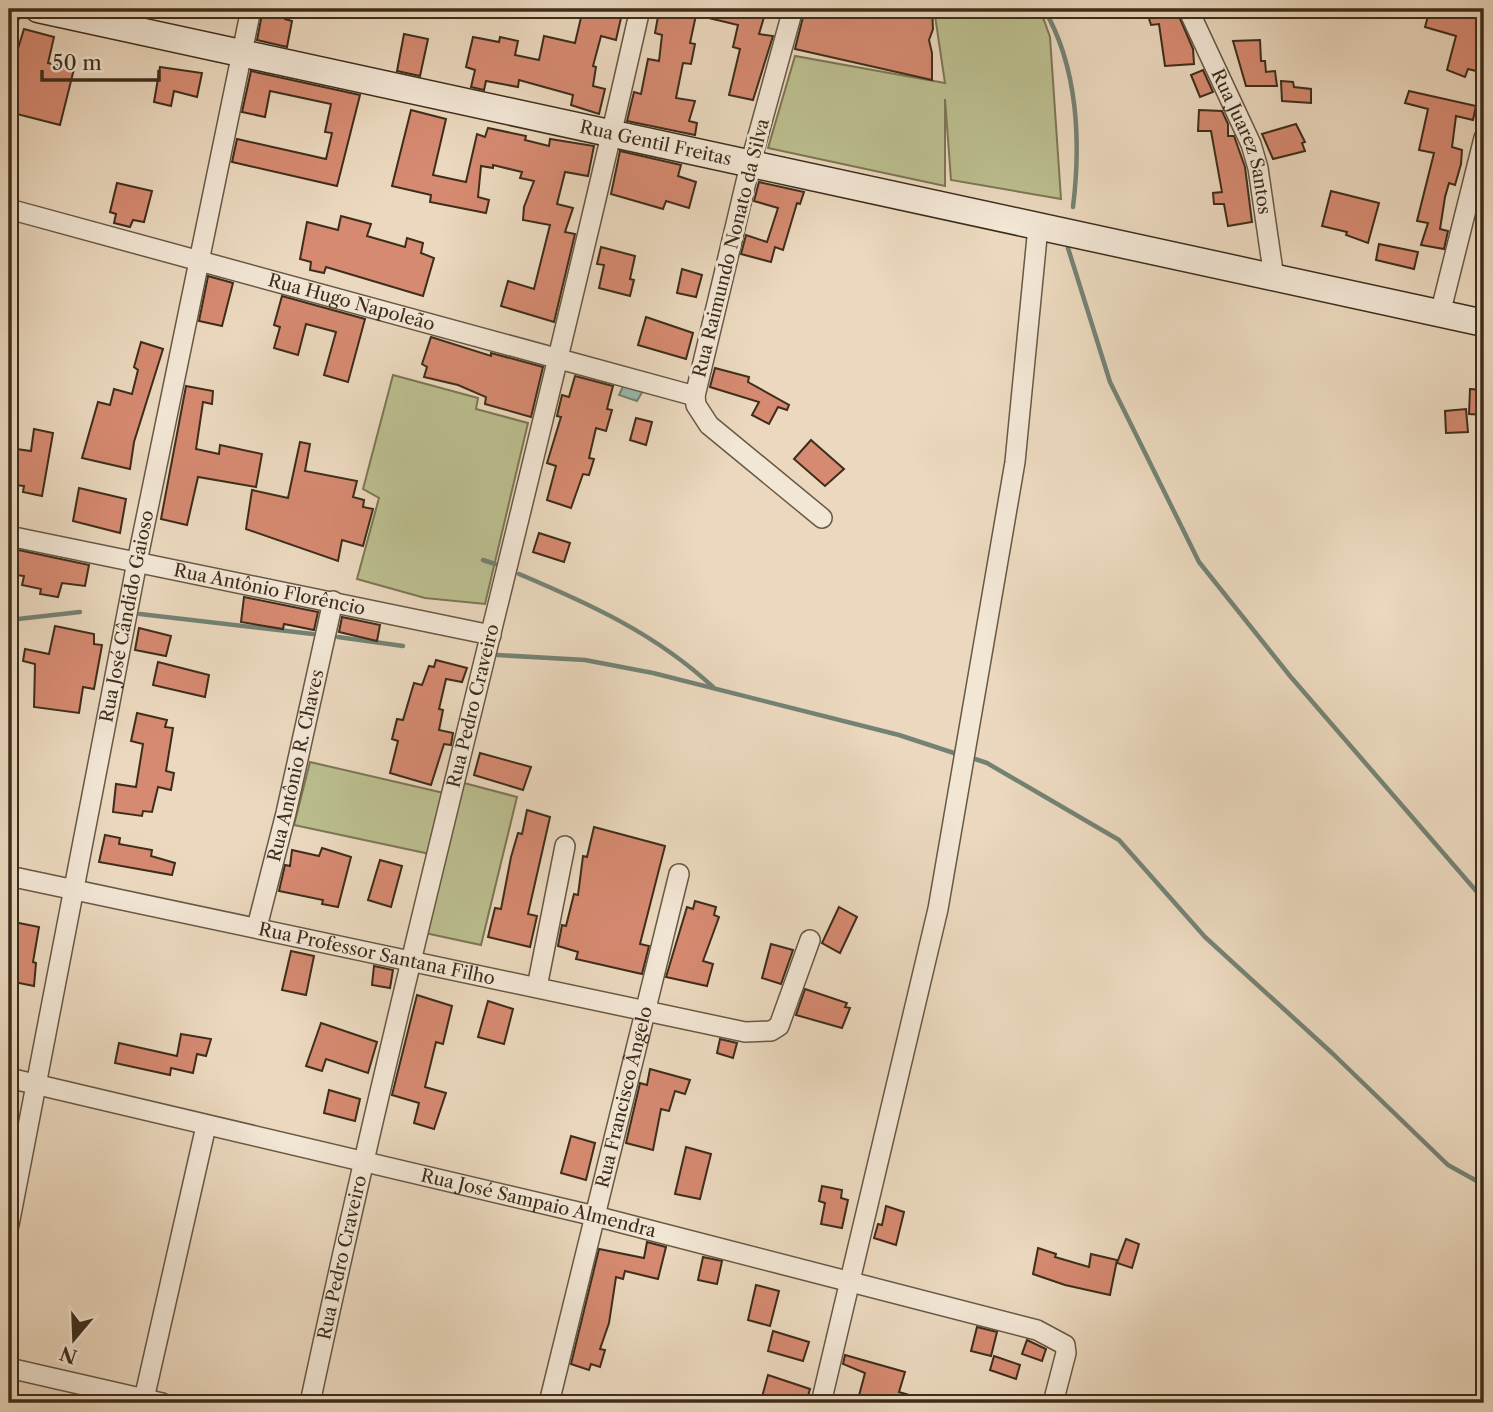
<svg xmlns="http://www.w3.org/2000/svg" width="1493" height="1412" font-family="'Libre Caslon Text',serif">
<style>
.green{fill:#bbbe8f;stroke:#7c7655;stroke-width:2}
.water{fill:#98bab0;stroke:#748274;stroke-width:2}
.lines{fill:none;stroke-linecap:round;stroke-linejoin:round}
.stream{stroke:#748274;stroke-width:4.5}
.building{fill:#d68a71;stroke:#3d2d1b;stroke-width:2}
.minor-casing{stroke:#685844;stroke-width:22}
.secondary-casing{stroke:#3d2d1b;stroke-width:29}
.minor{stroke:#f2e6d5;stroke-width:19}
.secondary{stroke:#f2e6d5;stroke-width:26}
.labels{text-anchor:middle;stroke-width:6;stroke-linejoin:round;paint-order:stroke}
.street-label{font-size:18px;fill:#3d2d1b;stroke:#f2e6d5}
</style>
<rect width="100%" height="100%" fill="#ebd8be"/>
<filter id="stains"><feTurbulence type="fractalNoise" baseFrequency=".00286" numOctaves="4"/><feColorMatrix values="0 0 0 0 .2 0 0 0 0 .09 0 0 0 0 .02 0 0 0 .5 -.17"/></filter>
<radialGradient id="worn" r=".72"><stop offset=".6" stop-color="#630" stop-opacity="0"/><stop offset="1" stop-color="#630" stop-opacity=".3"/></radialGradient>
<!-- green -->
<g class="green">
<path d="M934,9H1040L1050,37L1061,199L951,180L945,99V186L768,148L795,56L945,83Z"/>
<path d="M393,375L478,398L476,409L528,423L485,604L425,598L357,579L379,498L363,489Z"/>
<path d="M310,762L444,793L430,854L294,825Z"/>
<path d="M464,783L517,797L481,945L425,933Z"/>
</g>
<!-- water -->
<path class="water" d="M626,380L644,389L637,401L619,395Z"/>
<g class="lines">
<!-- stream -->
<g class="stream">
<path d="M1044,9C1078,67 1081,142 1073,207"/>
<path d="M1068,248L1110,382L1199,562L1290,676L1484,900"/>
<path d="M483,560L495,564"/>
<path d="M519,574C590,604 656,634 713,687"/>
<path d="M140,614L313,634"/>
<path d="M9,620L80,612"/>
<path d="M338,637L403,646"/>
<path d="M497,655L585,660L653,673L899,735L960,755"/>
<path d="M969,757L987,763L1119,840L1205,937L1332,1053L1448,1165L1484,1185"/>
</g>
</g>
<!-- building -->
<g class="building">
<path d="M263,9H288L285,19L292,21L287,47L257,40Z"/>
<path d="M583,9H623L616,40L601,36L593,66L596,67L593,86L605,89L599,114L571,105L573,95L519,80L518,87L486,81L484,90L471,87L475,70L466,67L473,37L499,42L500,37L518,41L515,55L539,60L544,36L575,43Z"/>
<path d="M664,9H748L765,14L759,34L773,36L753,100L729,95L740,49L733,47L738,25L696,15L690,43L695,44L691,64L683,63L676,98L695,101L689,121L697,123L695,135L627,121L634,92L641,94L648,59L659,61L662,35L655,33L659,11L663,12Z"/>
<path d="M805,9H932L933,29L929,40L932,53V80L795,49Z"/>
<path d="M1146,9H1176L1193,49L1194,64L1165,66L1159,24L1151,25Z"/>
<path d="M1430,9H1484V61L1480,72L1468,69L1465,77L1447,70L1456,36L1425,27Z"/>
<path d="M24,29L54,37L48,63L74,69L60,125L9,112V78Z"/>
<path d="M404,34L428,39L420,76L397,71Z"/>
<path d="M1260,40L1261,61H1265L1266,72L1275,71L1277,86H1246L1233,41Z"/>
<path d="M160,67L202,73L197,97L174,91L171,106L154,102Z"/>
<path d="M1203,70L1213,92L1200,97L1191,75Z"/>
<path d="M251,71L360,95L337,186L232,162L237,139L326,159L332,133L325,132L331,104L270,91L265,117L242,112Z"/>
<path d="M1281,81L1293,82L1294,87L1311,89V103L1282,101Z"/>
<path d="M1409,91L1476,106L1473,120L1456,116L1452,147L1462,150L1461,164L1455,185L1449,183L1445,197L1440,229L1448,231L1444,249L1421,245L1428,223L1417,221L1434,153L1419,150L1428,109L1405,103Z"/>
<path d="M411,110L446,119L433,175L466,182L477,134L485,137L488,128L526,136L525,140L549,146L550,139L594,146L588,176L565,172L557,204L573,208L565,232L575,234L554,322L501,306L508,281L534,289L550,225L523,220L524,207L534,181L520,178L522,172L493,165V168L481,166L478,197L489,200L486,213L430,202L431,195L392,186Z"/>
<path d="M1199,110L1222,111L1228,124V136H1234L1245,167L1252,222L1228,226L1224,204H1214L1213,193L1222,192L1211,131H1198Z"/>
<path d="M1296,124L1305,142L1302,143L1305,151L1273,159L1262,134Z"/>
<path d="M620,151L681,165L678,176L696,182L689,208L666,201L663,209L611,194Z"/>
<path d="M759,182L804,192L800,204L797,203L783,250L775,247L771,262L741,254L746,235L767,242L778,208L754,201Z"/>
<path d="M117,183L152,191L144,222L133,220L130,227L114,223L116,214L110,212Z"/>
<path d="M1331,191L1379,203L1368,243L1346,235L1347,232L1322,226Z"/>
<path d="M341,216L371,224L367,236L405,247L407,238L423,243L421,253L434,258L423,296L326,267L324,273L310,270L311,262L300,259L307,222L338,230Z"/>
<path d="M1379,244L1418,252L1414,269L1376,260Z"/>
<path d="M601,247L635,256L630,279L634,280L630,296L599,288L604,265L597,264Z"/>
<path d="M682,269L702,275L696,297L677,293Z"/>
<path d="M208,276L233,283L222,326L199,321Z"/>
<path d="M282,296L365,319L348,382L324,375L336,332L306,324L298,355L274,348L280,327L274,325Z"/>
<path d="M646,317L693,333L686,359L638,345Z"/>
<path d="M431,337L491,356V353L543,367L531,417L485,404L486,397L458,385L424,377L427,367L422,364Z"/>
<path d="M141,342L163,349L134,442L130,469L82,458L98,402L110,405L114,389L132,394L138,370L134,367Z"/>
<path d="M715,368L749,377L748,382L789,405L787,410L778,407L769,424L752,415L759,402L710,387Z"/>
<path d="M575,376L613,386L607,409L612,410L606,431L596,428L589,458L594,459L589,475L583,474L571,508L547,500L556,466L547,463L561,417L557,416L562,395L569,397Z"/>
<path d="M186,386L213,391L212,404L203,402L196,449L219,454L220,445L262,454L256,487L198,477L187,525L161,519Z"/>
<path d="M1470,389L1484,390V415L1469,414Z"/>
<path d="M1466,409L1468,432L1446,433L1445,411Z"/>
<path d="M636,418L652,422L646,445L630,440Z"/>
<path d="M34,429L53,433L42,496L23,492L24,486L9,484V448L31,451Z"/>
<path d="M811,440L844,469L825,486L794,459Z"/>
<path d="M300,442L310,444L305,471L357,481L353,497L364,500L363,507L373,509L363,546L342,540L338,561L246,529L252,490L288,498Z"/>
<path d="M79,488L126,499L120,533L73,521Z"/>
<path d="M539,533L570,543L564,562L533,552Z"/>
<path d="M9,548L89,565L85,586L62,583L58,597L40,594L41,589L22,585L24,576L9,574Z"/>
<path d="M244,597L318,612L314,630L284,624L283,629L241,622Z"/>
<path d="M342,617L380,625L377,641L339,632Z"/>
<path d="M55,626L94,634V644L102,645L94,689L83,687L79,713L34,707L35,664L23,661L25,649L49,654Z"/>
<path d="M139,628L171,636L166,656L135,650Z"/>
<path d="M436,660L467,668L462,682L446,679L439,709L443,710L439,730L453,733L451,745L444,744L431,785L390,773L398,741L392,739L397,719L403,720L414,683L422,685L429,666L434,667Z"/>
<path d="M158,662L209,675L205,697L153,685Z"/>
<path d="M137,713L167,720L165,727L173,728L166,771L174,773L171,790L158,787L152,812L143,811L142,816L113,812L116,784L136,787L143,744L131,741Z"/>
<path d="M480,753L531,767L523,790L474,775Z"/>
<path d="M527,810L550,817L528,914L537,916L530,947L488,937L495,908L501,909L511,857L518,833L522,834Z"/>
<path d="M594,827L665,846L640,944L649,946L642,974L576,959L578,952L558,946L562,925L566,926L574,894L578,895L583,856L587,857Z"/>
<path d="M105,835L120,838L119,844L152,850L151,856L175,863L172,875L99,862Z"/>
<path d="M322,848L351,857L338,907L322,904L323,900L279,891L285,865L290,866L292,850L319,856Z"/>
<path d="M380,860L402,866L391,907L368,900Z"/>
<path d="M695,901L716,907L714,915L719,917L703,961L713,964L707,986L666,977L687,907L693,909Z"/>
<path d="M839,907L857,917L840,953L822,943Z"/>
<path d="M9,921L39,927L33,962L36,963L34,986L9,981Z"/>
<path d="M771,944L793,950L781,984L762,978Z"/>
<path d="M291,951L314,956L306,995L282,990Z"/>
<path d="M374,966L393,970L390,988L372,985Z"/>
<path d="M805,989L847,1003L845,1007L850,1008L842,1028L796,1015Z"/>
<path d="M417,995L452,1006L443,1044L436,1042L425,1087L446,1093L434,1129L414,1123L419,1103L392,1095Z"/>
<path d="M488,1001L513,1009L504,1044L478,1037Z"/>
<path d="M321,1023L377,1042L368,1073L326,1059L322,1071L306,1066Z"/>
<path d="M181,1034L211,1039L206,1056L197,1054L193,1073L171,1068L170,1075L115,1063L119,1043L177,1056Z"/>
<path d="M720,1039L737,1043L733,1058L717,1053Z"/>
<path d="M650,1069L690,1080L685,1094L675,1091L669,1111L661,1109L653,1150L626,1143L640,1083L647,1085Z"/>
<path d="M329,1090L360,1099L355,1121L324,1113Z"/>
<path d="M571,1136L595,1143L586,1180L561,1173Z"/>
<path d="M686,1147L711,1154L700,1199L675,1194Z"/>
<path d="M822,1186L842,1190L841,1198L848,1200L842,1228L821,1224L825,1203L819,1201Z"/>
<path d="M886,1206L904,1212L896,1245L874,1238L878,1224L882,1225Z"/>
<path d="M1126,1239L1139,1244L1132,1268L1117,1263Z"/>
<path d="M647,1242L666,1247L658,1279L625,1271L623,1279L616,1277L609,1323L600,1349L605,1350L600,1367L591,1364L589,1370L571,1364L599,1249L644,1258Z"/>
<path d="M1038,1248L1056,1254L1055,1257L1089,1267L1091,1254L1117,1260L1110,1295L1065,1285L1033,1274Z"/>
<path d="M703,1257L722,1261L717,1284L698,1280Z"/>
<path d="M756,1285L779,1291L770,1326L748,1320Z"/>
<path d="M977,1327L997,1332L991,1356L971,1351Z"/>
<path d="M773,1331L809,1342L803,1361L768,1351Z"/>
<path d="M1027,1340L1046,1349L1042,1361L1022,1354Z"/>
<path d="M845,1355L905,1372L899,1392L926,1400V1403H857L865,1373L843,1364Z"/>
<path d="M994,1356L1020,1365L1016,1379L990,1370Z"/>
<path d="M768,1375L810,1389L806,1403H781L762,1397Z"/>
</g>
<g class="lines">
<!-- minor casing -->
<g class="minor-casing">
<g id="minor">
<path d="M793,9L750,165L695,396L696,405L709,425L822,518"/>
<path id="s1" d="M1188,9L1251,144L1258,168L1274,278"/>
<path id="s2" d="M9,209L695,396"/>
<path d="M1440,314L1484,138"/>
<path id="s3" d="M9,536L491,635"/>
<path id="s4" d="M9,876L745,1032L771,1031L779,1026L810,940"/>
<path id="s5" d="M257,927L286,813L333,601"/>
<path d="M537,987L565,846"/>
<path id="s6" d="M9,1078L595,1216L1037,1330L1065,1345L1066,1353L1053,1403"/>
<path id="s7" d="M9,1225L137,562L251,9"/>
<path d="M9,1368L162,1403"/>
<path d="M144,1399L206,1126"/>
<path id="s8" d="M310,1403C410,936 535,475 640,9"/>
<path id="s9" d="M549,1403L679,874"/>
<path d="M821,1403L938,909L1015,462L1038,227"/>
</g>
</g>
<!-- secondary casing -->
<g class="secondary-casing">
<g id="secondary">
<path id="s10" d="M38,9L1484,323"/>
<path d="M9,10V9"/>
</g>
</g>
<!-- minor -->
<use href="#minor" class="minor"/>
<!-- secondary -->
<use href="#secondary" class="secondary"/>
</g>
<g class="labels">
<!-- street labels -->
<g class="street-label">
<text dy="6" stroke="none"><textPath href="#s1" startOffset="144">Rua Juarez Santos</textPath></text>
<text dy="6" stroke="none"><textPath href="#s10" startOffset="632">Rua Gentil Freitas</textPath></text>
<text transform="translate(731 248) rotate(-76)" y="6">Rua Raimundo Nonato da Silva</text>
<text dy="6" stroke="none"><textPath href="#s2" startOffset="355">Rua Hugo Napoleão</textPath></text>
<text dy="6" stroke="none"><textPath href="#s3" startOffset="266">Rua Antônio Florêncio</textPath></text>
<text dy="6" stroke="none"><textPath href="#s7" startOffset="620">Rua José Cândido Gaioso</textPath></text>
<text dy="6" stroke="none"><textPath href="#s8" startOffset="716">Rua Pedro Craveiro</textPath></text>
<text dy="6" stroke="none"><textPath href="#s5" startOffset="166">Rua Antônio R. Chaves</textPath></text>
<text dy="6" stroke="none"><textPath href="#s4" startOffset="376">Rua Professor Santana Filho</textPath></text>
<text dy="6" stroke="none"><textPath href="#s9" startOffset="315">Rua Francisco Ângelo</textPath></text>
<text dy="6" stroke="none"><textPath href="#s6" startOffset="544">Rua José Sampaio Almendra</textPath></text>
<text dy="6" stroke="none"><textPath href="#s8" startOffset="149">Rua Pedro Craveiro</textPath></text>
</g>
</g>
<!-- margin -->
<rect width="1493" height="1412" fill="none" stroke="#ebd8be" stroke-width="35"/>
<rect x="10" y="10" width="1472" height="1391" fill="none" stroke="#3d2d1b" stroke-width="3.5"/>
<rect x="18" y="18" width="1458" height="1377" fill="none" stroke="#3d2d1b" stroke-width="2"/>
<!-- north arrow -->
<g transform="translate(74 1339) rotate(199)" stroke="#f2e6d5" stroke-width="5" paint-order="stroke">
<path d="M0-5L12 26L0 18L-12 26Z" fill="#3d2d1b"/>
<text y="-10" font-size="19" font-weight="bold" text-anchor="middle" fill="#3d2d1b">N</text>
</g>
<!-- scale -->
<path d="M42 70v10h117v-10" fill="none" stroke="#3d2d1b" stroke-width="3.5"/>
<text x="52" y="70" font-size="21" fill="#3d2d1b" stroke="#f2e6d5" stroke-width="5" paint-order="stroke">50 m</text>
<rect width="100%" height="100%" filter="url(#stains)"/>
<rect width="100%" height="100%" fill="url(#worn)"/>
</svg>
